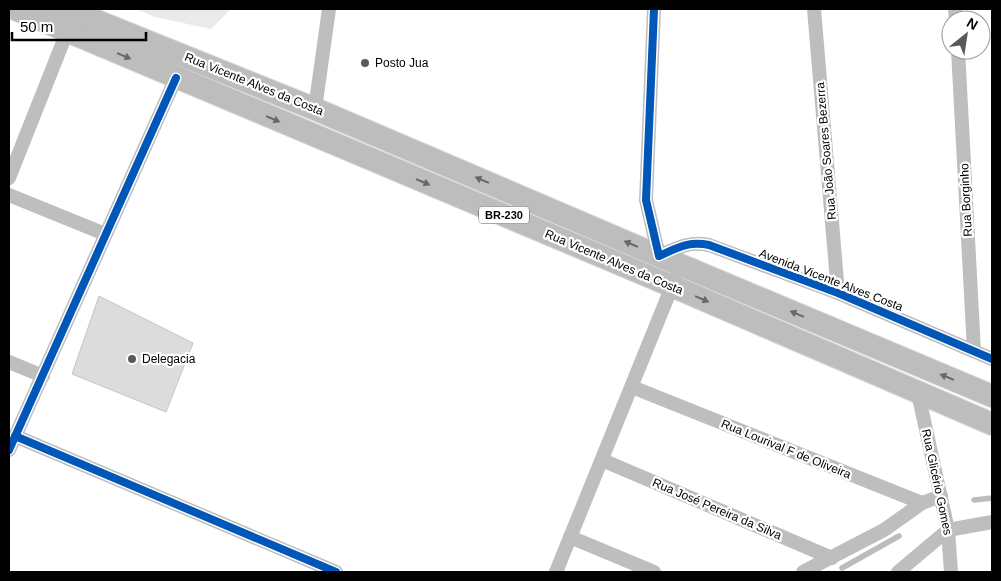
<svg xmlns="http://www.w3.org/2000/svg" width="1001" height="581" font-family="Helvetica,sans-serif">
<style>
.green{fill:#eaeaea}
.lines{fill:none;stroke-linecap:round;stroke-linejoin:round}
.stream{stroke:#bcbcbc;stroke-width:5.5}
.building{fill:#dcdcdc;stroke:#c5c5c5}
.primary-casing{stroke:#dbdbdb;stroke-width:24}
.minor{stroke:#bebebe;stroke-width:14}
.primary{stroke:#bdbdbd;stroke-width:22}
.cycleway-casing{stroke:#fff;stroke-width:11}
.cycleway{stroke:#0057b8;stroke-width:8}
.oneway{fill:#686868}
.poi-dot{fill:#595959;stroke:#fff;stroke-width:2}
.labels{text-anchor:middle;stroke-width:4.5;stroke-linejoin:round;paint-order:stroke}
.shield{fill:#fff;stroke:#4c4c4c;stroke-width:1}
.shield-label{font-size:11px;font-weight:bold;fill:#000}
.poi-label{font-size:12px;fill:#000;stroke:#fff;text-anchor:start}
.street-label{font-size:12px;fill:#000;stroke:#fff}
</style>
<rect width="100%" height="100%" fill="#fff"/>
<!-- green -->
<path class="green" d="M136,9H231L211,29L155,17Z"/>
<g class="lines">
<!-- stream -->
<g class="stream">
<path d="M974,500L992,498"/>
<path d="M842,568L899,536"/>
</g>
</g>
<!-- building -->
<path class="building" d="M99,296L193,343L166,412L72,374Z"/>
<g class="lines">
<!-- primary casing -->
<g class="primary-casing">
<g id="primary">
<path d="M15,9L672,286L992,424"/>
<path d="M67,9L315,109L659,256L992,396"/>
</g>
</g>
<!-- minor -->
<g class="minor">
<path d="M53,9L65,29"/>
<path d="M654,9L646,200L659,256C677,248 688,241 709,245L838,293L992,359"/>
<path d="M814,9L838,293"/>
<path d="M955,9L956,20"/>
<path d="M958,50L974,351"/>
<path d="M315,109L329,9"/>
<path d="M9,178L67,32L68,24"/>
<path d="M9,195L105,234"/>
<path d="M9,362L43,376"/>
<path d="M632,387L922,503L941,496"/>
<path d="M918,393L948,530L951,572"/>
<path d="M15,436L336,572"/>
<path d="M9,450L176,78"/>
<path d="M602,460L832,558"/>
<path d="M570,537L654,572"/>
<path d="M556,572L675,279"/>
<path d="M803,572L884,530L922,503"/>
<path d="M898,572L948,530L992,522"/>
</g>
<!-- primary -->
<use href="#primary" class="primary"/>
<!-- cycleway casing -->
<g class="cycleway-casing">
<g id="cycleway">
<path d="M654,9L646,200L659,256C677,248 688,241 709,245L838,293L992,359"/>
<path d="M15,436L336,572"/>
<path d="M9,450L176,78"/>
</g>
</g>
<!-- cycleway -->
<use href="#cycleway" class="cycleway"/>
</g>
<!-- one-way arrows -->
<defs><path id="oneway-solid" d="M-6-.8H1V-3.2L6.5 0L1 3.2V.8H-6Z" transform="scale(1.25)"/></defs>
<g class="oneway">
<use href="#oneway-solid" transform="translate(124 56) rotate(23)"/>
<use href="#oneway-solid" transform="translate(273 119) rotate(23)"/>
<use href="#oneway-solid" transform="translate(482 180) rotate(-157)"/>
<use href="#oneway-solid" transform="translate(423 182) rotate(23)"/>
<use href="#oneway-solid" transform="translate(631 244) rotate(-157)"/>
<use href="#oneway-solid" transform="translate(702 299) rotate(23)"/>
<use href="#oneway-solid" transform="translate(797 314) rotate(-157)"/>
<use href="#oneway-solid" transform="translate(947 377) rotate(-158)"/>
</g>
<!-- markers -->
<g class="poi-dot">
<circle cx="365" cy="63" r="5"/>
<circle cx="132" cy="359" r="5"/>
</g>
<g class="labels">
<!-- shield labels -->
<rect class="shield" x="479" y="206.5" width="50" height="17" rx="4"/>
<g class="shield-label">
<text x="504" y="219">BR-230</text>
</g>
<!-- poi labels -->
<g class="poi-label">
<text x="375" y="67">Posto Jua</text>
<text x="142" y="363">Delegacia</text>
</g>
<!-- street labels -->
<g class="street-label">
<text transform="translate(254 84) rotate(22)" y="4">Rua Vicente Alves da Costa</text>
<text transform="translate(826 151) rotate(-95)" y="4">Rua João Soares Bezerra</text>
<text transform="translate(966 200) rotate(-93)" y="4">Rua Borginho</text>
<text transform="translate(614 262) rotate(23)" y="4">Rua Vicente Alves da Costa</text>
<text transform="translate(831 280) rotate(21)" y="4">Avenida Vicente Alves Costa</text>
<text transform="translate(786 449) rotate(22)" y="4">Rua Lourival F de Oliveira</text>
<text transform="translate(937 482) rotate(78)" y="4">Rua Glicério Gomes</text>
<text transform="translate(717 509) rotate(23)" y="4">Rua José Pereira da Silva</text>
</g>
</g>
<!-- border -->
<rect width="1001" height="581" fill="none" stroke="#000000" stroke-width="20"/>
<!-- north arrow -->
<g transform="translate(966 35) rotate(30)"><circle r="24" fill="#ffffff" stroke="#999999"/>
<path d="M0-4L9 19L0 12L-9 19Z" fill="#595959"/>
<text y="-8" font-size="14" font-weight="bold" text-anchor="middle" fill="#000000">N</text>
</g>
<!-- scale -->
<path d="M12 32v8h134v-8" fill="none" stroke="#000000" stroke-width="2.5"/>
<text x="20" y="32" font-size="15" fill="#000000" stroke="#ffffff" stroke-width="4" paint-order="stroke">50 m</text>
</svg>
